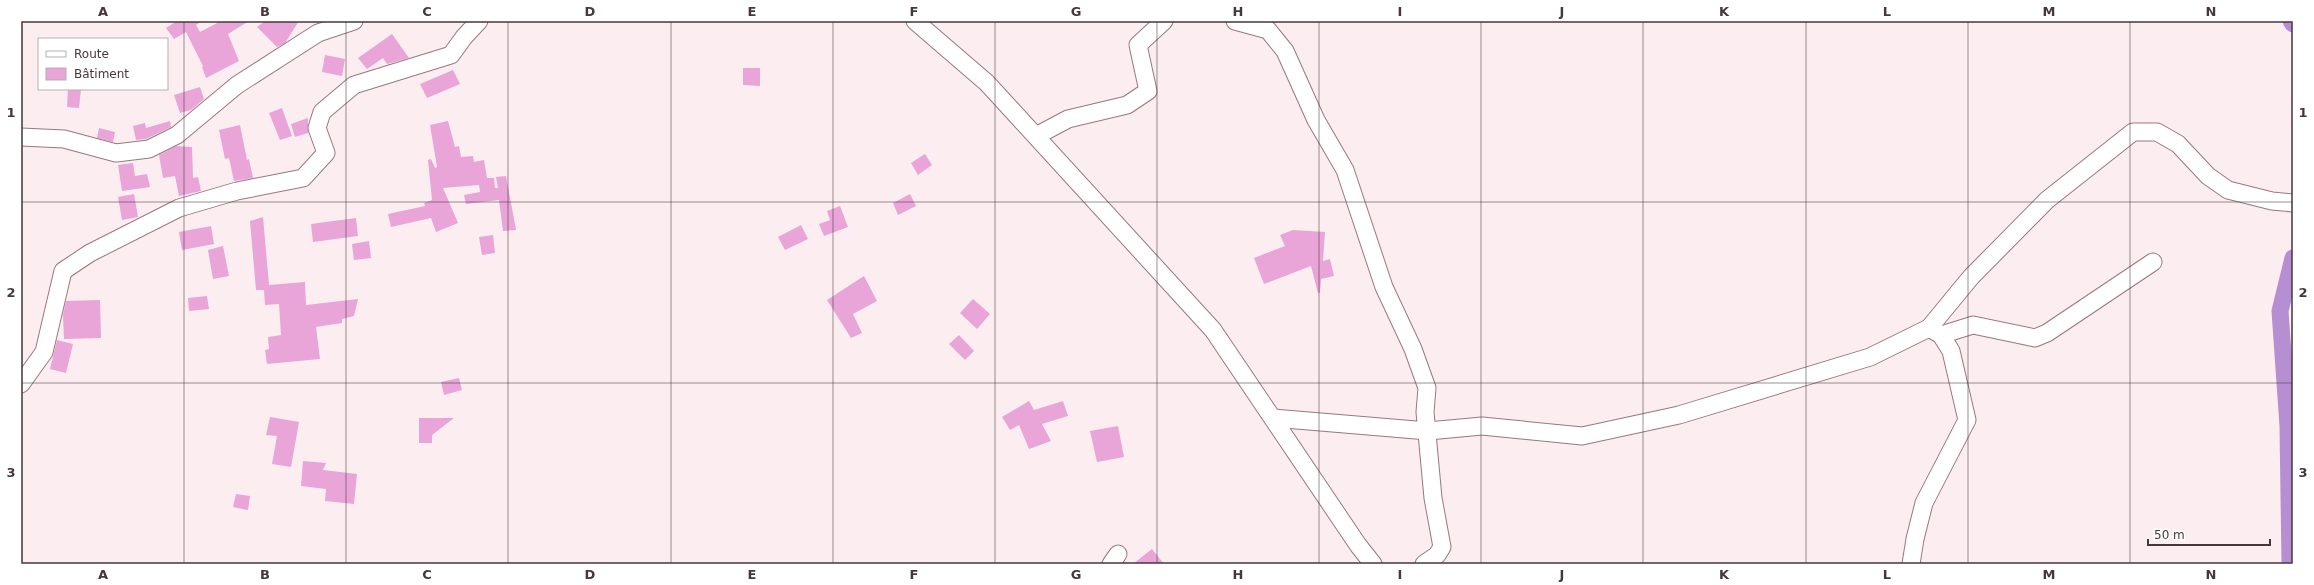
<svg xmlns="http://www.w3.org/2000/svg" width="2314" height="585" font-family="'DejaVu Sans',sans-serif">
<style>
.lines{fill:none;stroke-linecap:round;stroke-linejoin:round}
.canal{stroke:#b68ed2;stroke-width:17}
.building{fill:#e9a4d8}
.minor-casing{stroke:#987880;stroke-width:19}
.minor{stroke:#fff;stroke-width:17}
.grid{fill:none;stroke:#45373b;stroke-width:1;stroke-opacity:0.55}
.neatline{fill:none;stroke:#45373b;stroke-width:1.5}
.grid-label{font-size:13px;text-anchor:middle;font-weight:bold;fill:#45373b}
</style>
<rect width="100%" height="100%" fill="#fcedf1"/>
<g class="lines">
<!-- canal -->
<g class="canal">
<path d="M2291,21L2293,24"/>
<path d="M2290,564L2288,426L2280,311L2293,258"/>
</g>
</g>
<!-- building -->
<g class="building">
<path d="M177,21H202L196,25L200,32L221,21H249L228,34L239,61L206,78L202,67L203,66L186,32L174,39L166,28Z"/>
<path d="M265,21H299L285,43L277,47L257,27Z"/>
<path d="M392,34L409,58L387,64L383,58L367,69L358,58Z"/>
<path d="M325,55L345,59L342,76L322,72Z"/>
<path d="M743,68H760V86L743,85Z"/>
<path d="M453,70L460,84L427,98L420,84Z"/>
<path d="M200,87L204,99L191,110L180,113L174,95Z"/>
<path d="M68,89H81L79,108L67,107Z"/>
<path d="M282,108L292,136L280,140L269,113Z"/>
<path d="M308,118V133L295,137L291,124Z"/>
<path d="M170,121L171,127L146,139L136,140L133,126L145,123L146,128Z"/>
<path d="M448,121L455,147L459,146L461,157L473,156L474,162L484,160L487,178H494L495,188H498L496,177L506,176L516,230L503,231L499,200L466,204L464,195L480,192L479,185L443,188L458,223L436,232L431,218L391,227L388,214L425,206L424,203L432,200L428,160L431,159L435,168L437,167L430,125Z"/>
<path d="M240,125L247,160L249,159L253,178L234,181L229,158L225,159L219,130Z"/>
<path d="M99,128L115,132L113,142L97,138Z"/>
<path d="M176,146L192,147L193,178L198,177L201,191L179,196L175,176L163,178L159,155Z"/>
<path d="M925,154L932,165L918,175L911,163Z"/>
<path d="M133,163L135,176L147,174L150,187L122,191L118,165Z"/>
<path d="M134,194L138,217L122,220L118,197Z"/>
<path d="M910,194L916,206L898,215L893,203Z"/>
<path d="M840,206L848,227L824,236L819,224L830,220L827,211Z"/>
<path d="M263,217L269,285L305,282L306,305L358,299L354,316L342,319V323L316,327L320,359L267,364L265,350L269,349L268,337L281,335L279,304L265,305L264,290H256L250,221Z"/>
<path d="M356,218L358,236L313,242L311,224Z"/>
<path d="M801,225L808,239L785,250L778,237Z"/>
<path d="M211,226L214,244L182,250L179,232Z"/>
<path d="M1293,230L1325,232L1323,261L1330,259L1334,276L1321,279L1320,293H1318L1311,266L1264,284L1254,258L1285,246L1280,235Z"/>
<path d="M493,235L495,253L482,255L479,237Z"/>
<path d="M369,241L371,258L354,260L352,244Z"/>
<path d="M223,246L229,276L213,279L208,250Z"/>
<path d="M864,276L877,301L853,314L862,333L851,338L827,300Z"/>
<path d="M207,296L209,309L189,311L188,298Z"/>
<path d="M973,299L990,314L977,329L960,313Z"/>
<path d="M100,300L101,338L64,339L63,315L66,301Z"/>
<path d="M959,335L974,351L965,360L949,344Z"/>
<path d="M57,340L73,344L66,373L50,369Z"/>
<path d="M459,378L462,390L444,395L441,382Z"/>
<path d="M1029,401L1034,410L1063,401L1068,416L1042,424L1051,441L1029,449L1019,425L1010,430L1002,417Z"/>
<path d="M270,417L299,422L291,467L272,464L277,436L266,435Z"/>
<path d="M419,418H454L432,435V443H419Z"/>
<path d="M1118,426L1124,457L1097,462L1090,431Z"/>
<path d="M303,461L326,463L323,470L357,474L354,504L325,501L326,489L301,486Z"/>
<path d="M236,494L250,496L248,510L233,507Z"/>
<path d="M1152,549L1164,564H1133Z"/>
</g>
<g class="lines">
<!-- minor casing -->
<g class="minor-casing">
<g id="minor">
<path d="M915,21L987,83L1213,330L1358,545L1373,564"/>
<path d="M1235,21L1268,30L1285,51L1316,120L1345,170L1384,287L1413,349L1427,388L1425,412L1433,498L1442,547L1437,555L1424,564"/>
<path d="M1036,136L1068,119L1127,105L1148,91L1138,45L1164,21"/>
<path d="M21,137L64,139L116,153L149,149L177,135L237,85L318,33L354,21"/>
<path d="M1929,328L1941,335L1973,325L2035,338L2047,333L2153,262"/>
<path d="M21,384L44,352L63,271L90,253L179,208L237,191L303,178L326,153L317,128L322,112L354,85L451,55L464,37L479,21"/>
<path d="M1273,418L1428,431L1482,426L1582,436L1679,415L1870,357L1929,328L1971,277L2047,200L2133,132H2157L2178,144L2208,176L2228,190L2272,201L2293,203"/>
<path d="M1111,564L1118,554"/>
<path d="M1911,564L1915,539L1924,503L1967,420L1951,351L1941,335"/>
</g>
</g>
<!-- minor -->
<use href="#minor" class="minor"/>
</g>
<!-- grid -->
<path class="grid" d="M184,21V564M346,21V564M508,21V564M671,21V564M833,21V564M995,21V564M1157,21V564M1319,21V564M1481,21V564M1643,21V564M1806,21V564M1968,21V564M2130,21V564M21,202H2293M21,383H2293"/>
<!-- border -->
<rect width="2314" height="585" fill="none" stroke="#ffffff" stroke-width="44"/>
<!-- legend -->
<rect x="38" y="38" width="130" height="52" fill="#ffffff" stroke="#b5afb1"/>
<rect x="46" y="51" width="20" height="6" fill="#ffffff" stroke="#b5afb1"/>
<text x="74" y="58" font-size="12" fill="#45373b">Route</text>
<rect x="46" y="68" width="20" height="12" fill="#e9a4d8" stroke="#b5afb1"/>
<text x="74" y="78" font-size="12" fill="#45373b">Bâtiment</text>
<!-- scale -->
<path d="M2148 539v6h122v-6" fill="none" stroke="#45373b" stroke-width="2"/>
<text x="2154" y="539" font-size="12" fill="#45373b" stroke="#ffffff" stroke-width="3" paint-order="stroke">50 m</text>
<rect x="22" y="22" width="2270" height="541" class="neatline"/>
<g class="grid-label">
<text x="103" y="16">A</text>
<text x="265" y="16">B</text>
<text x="427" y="16">C</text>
<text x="590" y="16">D</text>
<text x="752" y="16">E</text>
<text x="914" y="16">F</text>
<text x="1076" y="16">G</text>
<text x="1238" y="16">H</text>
<text x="1400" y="16">I</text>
<text x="1562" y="16">J</text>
<text x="1724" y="16">K</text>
<text x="1887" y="16">L</text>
<text x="2049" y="16">M</text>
<text x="2211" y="16">N</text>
<text x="11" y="117">1</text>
<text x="2303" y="117">1</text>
<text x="11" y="297">2</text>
<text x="2303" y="297">2</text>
<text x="11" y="477">3</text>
<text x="2303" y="477">3</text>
<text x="103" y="579">A</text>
<text x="265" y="579">B</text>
<text x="427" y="579">C</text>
<text x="590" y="579">D</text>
<text x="752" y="579">E</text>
<text x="914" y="579">F</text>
<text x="1076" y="579">G</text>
<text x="1238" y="579">H</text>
<text x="1400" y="579">I</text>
<text x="1562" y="579">J</text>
<text x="1724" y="579">K</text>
<text x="1887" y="579">L</text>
<text x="2049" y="579">M</text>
<text x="2211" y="579">N</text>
</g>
</svg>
